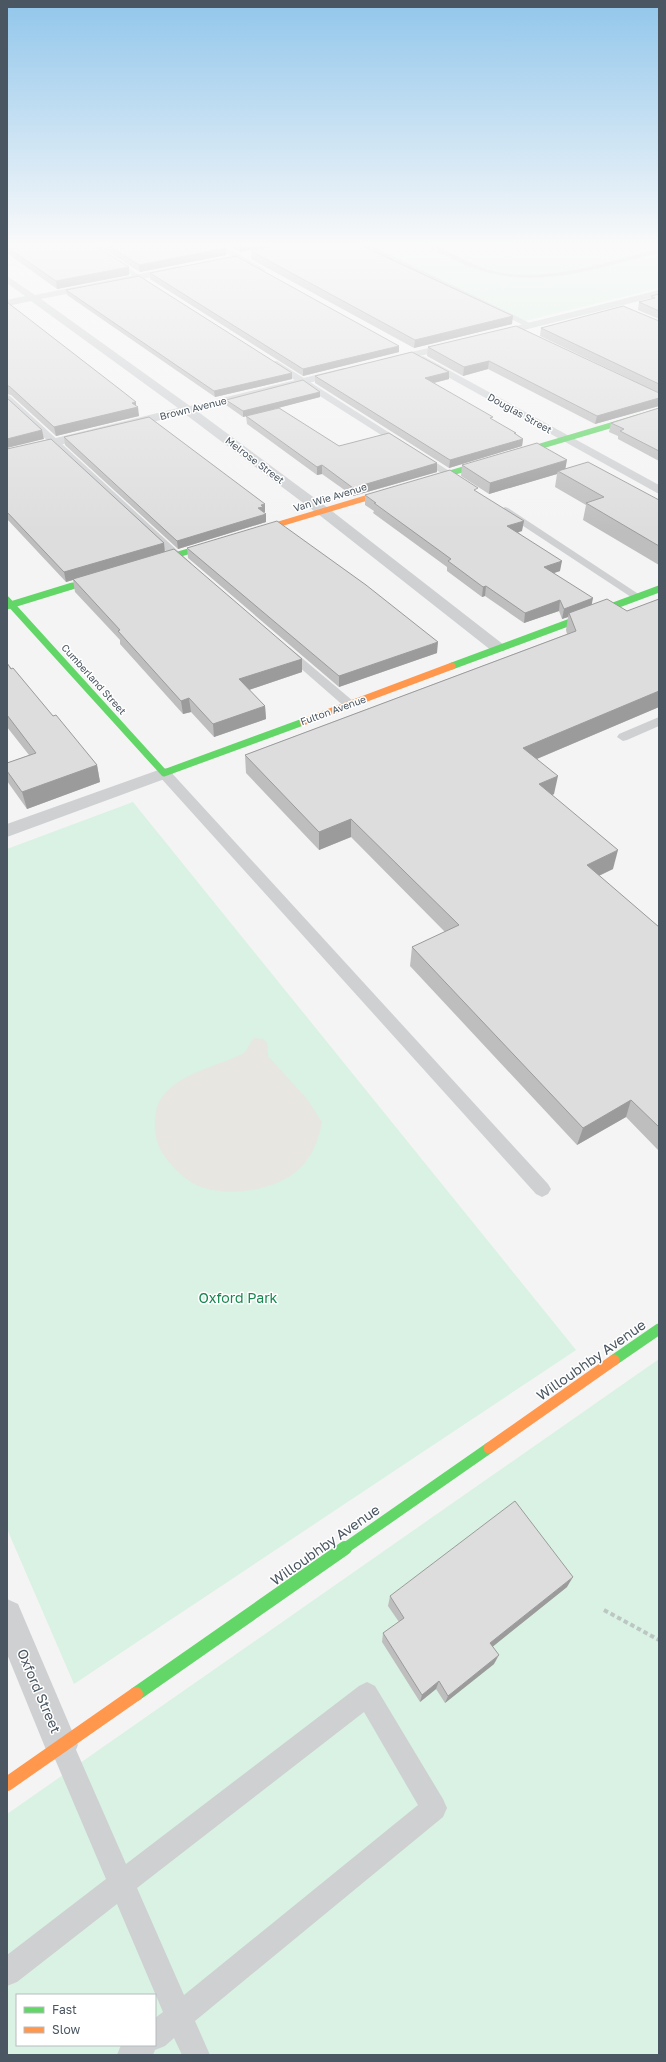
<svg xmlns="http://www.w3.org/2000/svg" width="666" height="2062" font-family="'Golos Text',sans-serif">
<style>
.green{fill:#d9f2e3;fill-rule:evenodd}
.sand{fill:#e7e6e1}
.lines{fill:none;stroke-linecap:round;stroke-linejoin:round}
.path{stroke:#bcc7c4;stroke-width:4;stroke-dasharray:4.5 3;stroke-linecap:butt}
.lane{fill:#ced0d2;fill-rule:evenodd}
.street{fill:#ced0d2;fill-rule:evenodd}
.fast-far3{stroke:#63d668;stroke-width:5.5}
.fast-far2{stroke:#63d668;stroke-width:7}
.fast-far1{stroke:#63d668;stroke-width:11}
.fast{stroke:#63d668;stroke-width:14}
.slow-far3{stroke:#ff974d;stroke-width:5.5}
.slow-far2{stroke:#ff974d;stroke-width:7}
.slow-far1{stroke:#ff974d;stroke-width:11}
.slow{stroke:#ff974d;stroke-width:14}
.wall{fill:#bebebf}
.shaded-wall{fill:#9b9b9b}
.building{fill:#ddddde;stroke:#9b9b9b}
.labels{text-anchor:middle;stroke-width:3;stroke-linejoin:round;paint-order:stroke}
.far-street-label{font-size:10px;fill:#4a5661;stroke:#fff}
.near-park-label{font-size:14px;fill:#17864f;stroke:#fff}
.near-street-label{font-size:14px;fill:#4a5661;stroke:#fff}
</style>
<rect width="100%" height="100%" fill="#f4f4f4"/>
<!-- green -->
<g class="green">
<path d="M364,243H659V288L525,321Z"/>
<path d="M133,802L576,1350L74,1684L7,1529V849Z"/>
<path d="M659,1359V2055H7V1814ZM17,1995H155V2045H17Z"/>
</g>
<!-- sand -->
<path class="sand" d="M254,1038L263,1039L267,1043L268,1056L307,1099L322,1122C319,1137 315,1150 305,1163C283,1190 232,1198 201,1187C188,1182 177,1172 168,1161C159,1150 154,1137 155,1123C155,1116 156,1108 159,1102C176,1073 214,1068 242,1054C248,1051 249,1043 254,1038Z"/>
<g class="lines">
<!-- path -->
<path class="path" d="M604,1610L659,1640"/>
<!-- lane -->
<g class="lane">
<path d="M83,243H91L157,287L151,288Z"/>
<path d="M357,243H366L534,325L527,327Z"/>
<path d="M423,243H432C452,253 471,265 493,271C547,284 607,261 659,249V253C586,271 524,295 452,259C443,254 431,250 423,243Z"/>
<path d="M271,361H277L468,483L466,485H460L271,365Z"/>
<path d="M7,395L10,396L191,563L192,565L191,567H183L7,403Z"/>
<path d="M505,507L508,508L643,597L638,600L634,599L502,512L500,510Z"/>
<path d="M286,647L290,648L353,701L355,704L353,707H345L282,652L280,650Z"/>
<path d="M659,717V726L627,740L623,741L617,737L619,734Z"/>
<path d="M164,769L169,770L548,1184L551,1189L548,1194L542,1197L536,1194L159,776L158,773L159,770Z"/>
<path d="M367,1682L375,1686L443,1799L447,1808L443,1817L195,2021L210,2055H182L174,2038L165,2046L155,2050L153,2055H117L121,2045H155V2018L163,2012L117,1904L17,1982L7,1986V1955L106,1879L49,1745L52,1736L61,1733L70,1736L126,1864L359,1686ZM364,1712L418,1805L184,1995L137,1888Z"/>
</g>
<!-- street -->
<g class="street">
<path d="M209,243H220L266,270L261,273L258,272Z"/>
<path d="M179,266L184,269L182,271L41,299L190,406L344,368L348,369L350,371L348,373L197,411L328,508L504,645L506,648L504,651H492L318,514L185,414L7,458V450L178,408L31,301L7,306V300L25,296L7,283V276L35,295Z"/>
<path d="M659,290V296L492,338L487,335L488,333Z"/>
<path d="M457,341L462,344L461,346L387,364L382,361L383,359Z"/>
<path d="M423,356L659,485V494L419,361L418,359Z"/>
<path d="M164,768L170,769L173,773L170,777L7,837V824Z"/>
<path d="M7,1599L18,1604L78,1745L73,1757L61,1762L49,1757L7,1654Z"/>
</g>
<!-- fast-far3 -->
<g class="fast-far3">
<path d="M424,481L659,411"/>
<path d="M152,562L217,543"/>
<path d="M69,587L102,577"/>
</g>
<!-- fast-far2 -->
<g class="fast-far2">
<path d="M7,600L164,773L303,722"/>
<path d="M7,606L72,586"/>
<path d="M452,666L659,589"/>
</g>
<!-- fast-far1 -->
<g class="fast-far1">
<path d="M614,1360L659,1329"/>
<path d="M344,1549L489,1448"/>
</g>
<!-- fast -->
<path class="fast" d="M136,1694L345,1548"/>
<!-- slow-far3 -->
<path class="slow-far3" d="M253,532L393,490"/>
<!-- slow-far2 -->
<path class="slow-far2" d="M303,722L452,666"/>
<!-- slow-far1 -->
<path class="slow-far1" d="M489,1448L614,1360"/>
<!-- slow -->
<path class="slow" d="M7,1784L136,1694"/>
</g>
<!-- wall -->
<g class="wall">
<path d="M7,243L129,267V275L57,289L7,253Z"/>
<path d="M94,243H218L226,248V255L140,272Z"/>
<path d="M224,243H286L240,252Z"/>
<path d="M362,243V245L512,324L414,348L251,259V251Z"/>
<path d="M150,273L399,352L303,376L150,279Z"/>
<path d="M66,290L292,373V379L215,397L67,295Z"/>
<path d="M659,294V319L638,310L639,302L651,299V296Z"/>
<path d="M7,302L136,406L139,416L56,436L11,395L7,394Z"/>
<path d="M659,321V406L595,424L488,369L463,376L427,356L428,347L632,380L540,336L541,328Z"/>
<path d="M449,372V379L434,383L493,420L516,433V434L523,439L522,446L449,468L315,383V376Z"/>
<path d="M320,392V397L243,417L226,405V400Z"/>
<path d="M659,408V461L618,439V436L609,432L611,423Z"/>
<path d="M246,416L339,446L437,472L353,496L322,474L317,475L247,424Z"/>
<path d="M64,437L265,512H263L264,513L266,514V522L178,549L65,445Z"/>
<path d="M7,449L165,552L302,659V672L249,690L265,706L266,719L214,737L191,712L183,714L120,644V640L75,592L73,580L66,582L7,519Z"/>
<path d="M462,465L566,468L659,500V565L583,520L586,505L555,487L557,474L489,494L461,476Z"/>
<path d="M477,492L522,531L518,532L560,571L554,573L592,604L627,611L659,599V707L537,759L554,794L552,795L613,869L599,876L659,927V1151L626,1117L577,1145L410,966L412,947L445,932L351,837L319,850L246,773L245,755L567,634L566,630L568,617L562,619L559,611L524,623L485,596L482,597L447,571V567L373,513L374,511L365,505V495Z"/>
<path d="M187,548L437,653L339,687L188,558Z"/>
<path d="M7,663L53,716L97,765L100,782L27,809L7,781V763L29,755L7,727Z"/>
<path d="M567,1587L492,1647L494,1664L445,1703L436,1689L420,1702L382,1642L383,1633L399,1622L388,1606L390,1596Z"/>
</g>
<!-- shaded-wall -->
<g class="shaded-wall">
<path d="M249,243H286L240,252V245Z"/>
<path d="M226,248V255L140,272L139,265Z"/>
<path d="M129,267V275L57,289L56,281Z"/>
<path d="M513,316L512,324L414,348L415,340Z"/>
<path d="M399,346V352L303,376V369Z"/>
<path d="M489,361L488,369L463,376L464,367Z"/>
<path d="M449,372V379L425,385V378Z"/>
<path d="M292,373V379L215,397L214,391Z"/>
<path d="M320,392V397L243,417V411Z"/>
<path d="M659,398V406L595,424L597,416Z"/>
<path d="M136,402V408L138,407L139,416L56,436L54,427Z"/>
<path d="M42,430L44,439L7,448V439Z"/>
<path d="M523,439L522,446L449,468L450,460Z"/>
<path d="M567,460L565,471H558L557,474L489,494L490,483Z"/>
<path d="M437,463V472L353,496V488Z"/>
<path d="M322,465V474L317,475V467Z"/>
<path d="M265,504V512H263L264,515L258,508L261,505Z"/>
<path d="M266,514V522L178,549L177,541Z"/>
<path d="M524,521L522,531L506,536L507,526Z"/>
<path d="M164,543L165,552L66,582L64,572Z"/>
<path d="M562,561L560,571L542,577L544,567Z"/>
<path d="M486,586L485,596L482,597L483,587Z"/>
<path d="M593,598L591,608L569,613L568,617L562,619L564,609Z"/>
<path d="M560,600L559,611L524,623L525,613Z"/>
<path d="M438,642L437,653L339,687V676Z"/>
<path d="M302,659V672L240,693L239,679Z"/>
<path d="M659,691V707L520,766L523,748Z"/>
<path d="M189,698L191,712L183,714L181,701Z"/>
<path d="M265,706L266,719L214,737L213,724Z"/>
<path d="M97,765L100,782L27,809L22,792Z"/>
<path d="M558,776L554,794L535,803L539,784Z"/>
<path d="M351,819V837L319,850V832Z"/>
<path d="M618,850L613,869L583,883L587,865Z"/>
<path d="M631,1100L626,1117L577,1145L583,1128Z"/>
<path d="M573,1577L567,1587L486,1652L490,1643Z"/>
<path d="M499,1655L494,1664L445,1703L448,1696Z"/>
<path d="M439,1681L436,1689L420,1702L422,1695Z"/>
</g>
<!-- building -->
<g class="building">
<path d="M7,243H91L129,267L56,281L7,247Z"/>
<path d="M105,243H218L226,248L139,265Z"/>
<path d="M237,243H249L240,245Z"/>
<path d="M287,243H360L358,244L513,316L415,340L251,251Z"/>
<path d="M236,256L399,346L303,369L150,273Z"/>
<path d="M139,276L292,373L214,391L66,290Z"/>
<path d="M659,294V311L639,302L655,298L651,296Z"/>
<path d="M7,302L122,391L136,402L132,403L138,407L54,427L9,386H7Z"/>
<path d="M623,306L659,321V384L541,328Z"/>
<path d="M516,326L659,393V398L597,416L489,361L464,367L428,347Z"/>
<path d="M412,352L449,372L425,378L493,417L490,418L516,433H514L523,439L450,460L315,376Z"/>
<path d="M303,380L320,392L243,411L226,400Z"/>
<path d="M7,398L42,430L7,439Z"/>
<path d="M279,408L339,446L389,433L437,463L353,488L322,465L317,467L246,416Z"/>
<path d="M659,408V451L620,431L624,429L611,423Z"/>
<path d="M149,417L265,504L261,505L263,507L258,508L266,514L177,541L64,437Z"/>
<path d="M51,439L164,543L64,572L7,512V449Z"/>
<path d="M537,443L567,460L490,483L462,465Z"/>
<path d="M588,462L659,500V546L586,503L604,497L558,471Z"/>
<path d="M450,470L478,488L474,490L524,521L507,526L562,561L544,567L593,598L564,609L560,600L525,613L486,586L483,587L448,561L451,559L374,503H376L365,495Z"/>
<path d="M277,521L366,585L438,642L339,676L187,548Z"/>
<path d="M174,549L302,659L239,679L265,706L213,724L189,698L181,701L118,631L120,630L73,579Z"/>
<path d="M607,599L627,611L659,599V691L523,748L558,776L539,784L618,850L587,865L659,927V1127L631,1100L583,1128L412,947L459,925L351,819L319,832L245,755L576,631L569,613Z"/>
<path d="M7,663L11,669L13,668L53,716L56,715L97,765L22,792L7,771V763L36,753L7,715Z"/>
<path d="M515,1501L573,1577L490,1643L499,1655L448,1696L439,1681L422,1695L383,1633L404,1618L390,1596Z"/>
</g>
<!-- sky -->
<linearGradient id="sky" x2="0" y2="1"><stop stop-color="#91c6eb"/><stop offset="0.46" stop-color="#fafafa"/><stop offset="1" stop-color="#fafafa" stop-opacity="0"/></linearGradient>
<rect width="666" height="532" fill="url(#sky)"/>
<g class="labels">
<!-- far-street labels -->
<g class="far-street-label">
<text transform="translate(193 408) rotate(-14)" y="4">Brown Avenue</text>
<text transform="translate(520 413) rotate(29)" y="4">Douglas Street</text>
<text transform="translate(255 460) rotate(37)" y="4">Melrose Street</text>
<text transform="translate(330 497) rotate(-17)" y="4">Van Wie Avenue</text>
<text transform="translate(94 679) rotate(48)" y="4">Cumberland Street</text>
<text transform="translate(333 710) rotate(-20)" y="4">Fulton Avenue</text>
</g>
<!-- near-park labels -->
<g class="near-park-label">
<text x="238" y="1303">Oxford Park</text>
</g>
<!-- near-street labels -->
<g class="near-street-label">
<text transform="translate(591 1360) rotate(-35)" y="5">Willoubhby Avenue</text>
<text transform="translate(325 1545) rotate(-35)" y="5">Willoubhby Avenue</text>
<text transform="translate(39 1691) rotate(67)" y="5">Oxford Street</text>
</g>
</g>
<!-- border -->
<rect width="666" height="2062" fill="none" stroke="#4a5661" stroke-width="16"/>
<!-- legend -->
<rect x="16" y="1994" width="140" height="52" fill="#ffffff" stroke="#b7bbc0"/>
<rect x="24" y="2007" width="20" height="6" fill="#63d668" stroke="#b7bbc0"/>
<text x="52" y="2014" font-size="12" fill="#4a5661">Fast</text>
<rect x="24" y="2027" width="20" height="6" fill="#ff974d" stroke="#b7bbc0"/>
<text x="52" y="2034" font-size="12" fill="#4a5661">Slow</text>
</svg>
